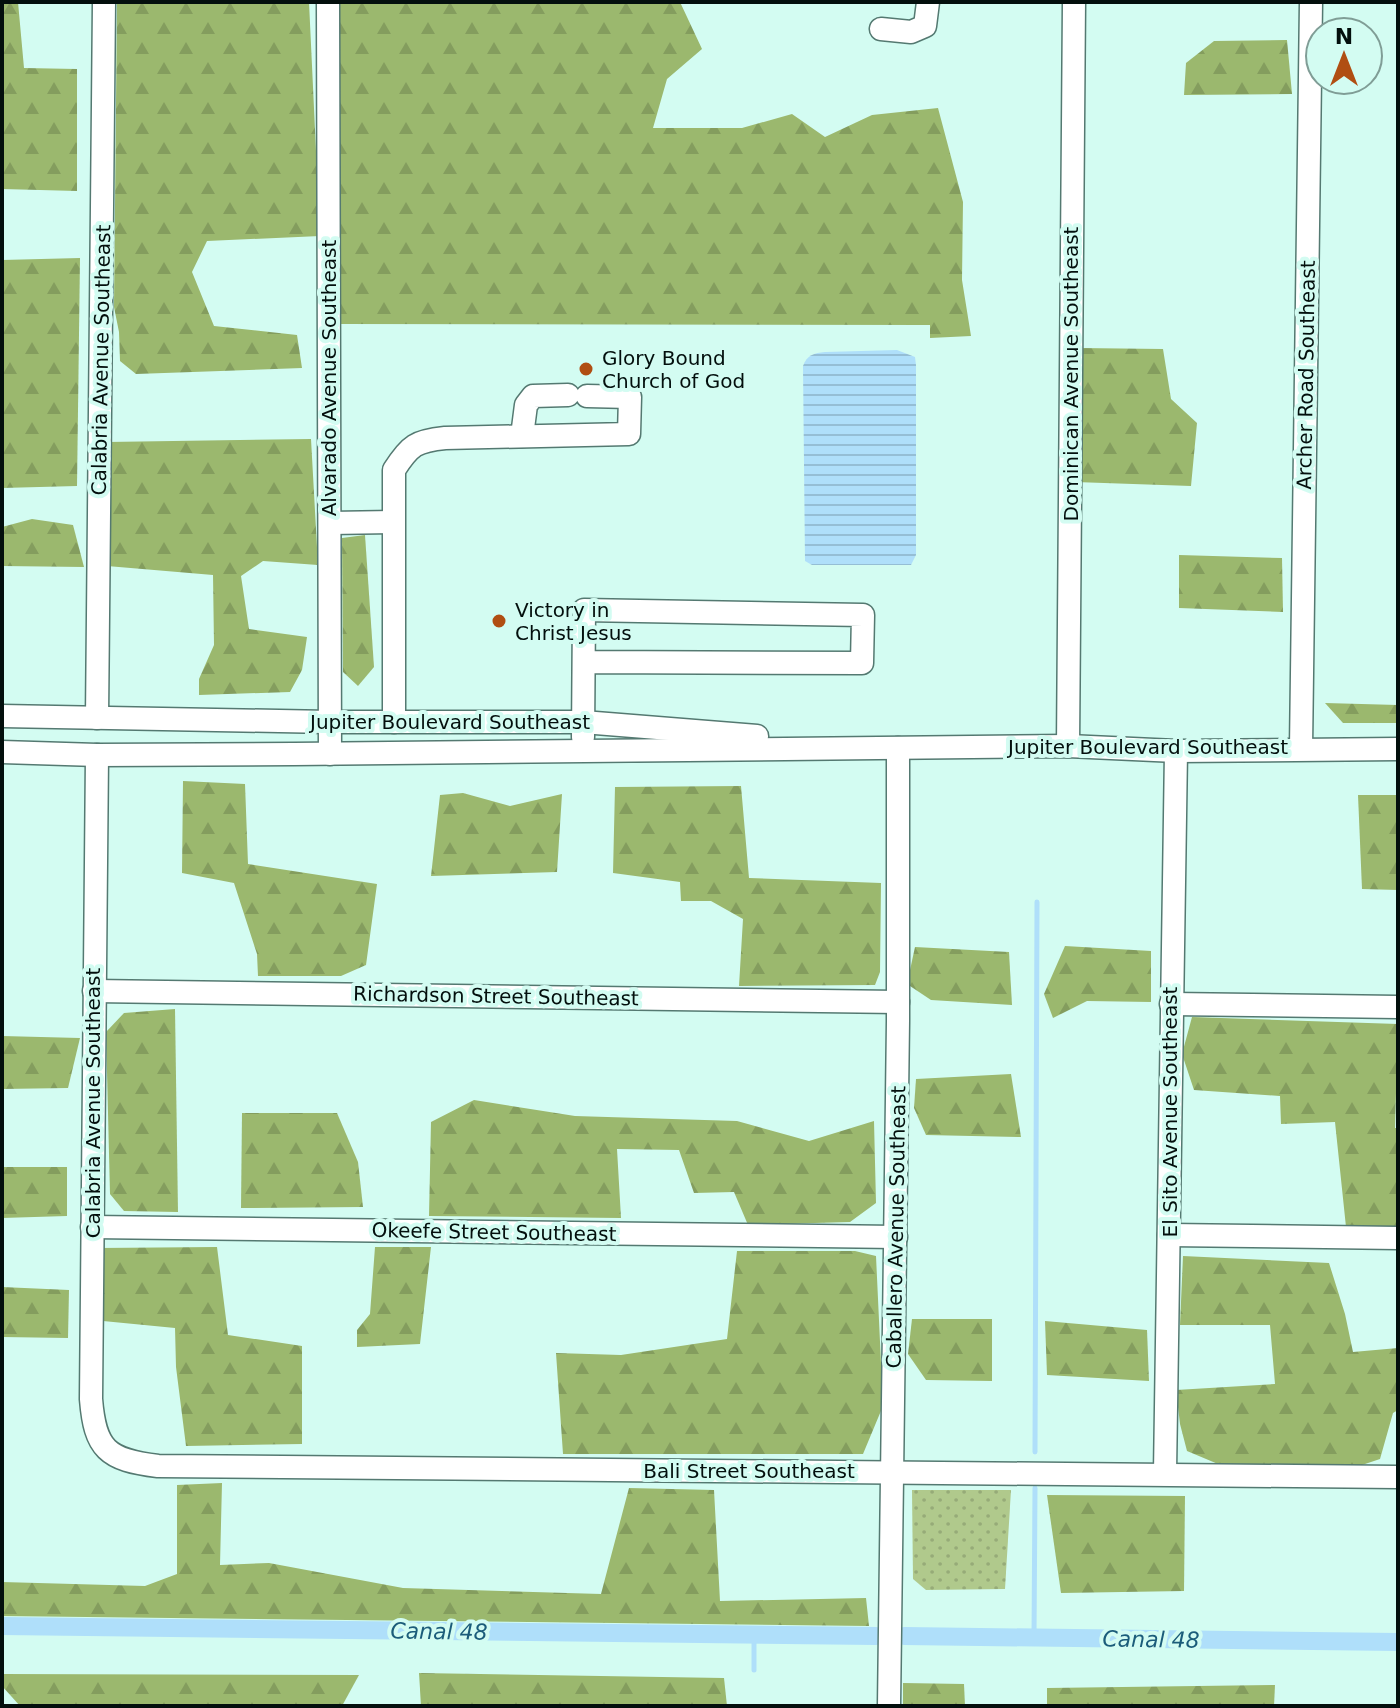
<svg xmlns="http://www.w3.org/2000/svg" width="1400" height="1708" font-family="'DejaVu Sans',sans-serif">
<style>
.grass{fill:url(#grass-dots)}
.forest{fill:url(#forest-firs)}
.water{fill:url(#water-rules)}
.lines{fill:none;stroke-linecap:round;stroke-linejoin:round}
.stream{stroke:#afdffa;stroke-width:5}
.canal{stroke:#afdffa;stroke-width:18}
.minor-casing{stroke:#547971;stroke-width:25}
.minor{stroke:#fff;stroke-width:22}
.poi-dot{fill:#b04e12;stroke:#d3fcf2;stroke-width:3}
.labels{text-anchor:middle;stroke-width:8;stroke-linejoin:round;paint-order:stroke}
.poi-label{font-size:20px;fill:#030f0d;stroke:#d3fcf2;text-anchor:start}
.street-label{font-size:20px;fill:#030f0d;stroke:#d3fcf2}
.water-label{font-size:22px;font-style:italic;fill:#1b5c7a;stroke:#d3fcf2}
</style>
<defs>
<pattern id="grass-dots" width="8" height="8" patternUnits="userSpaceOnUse" patternTransform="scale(2)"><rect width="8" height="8" fill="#b0c98c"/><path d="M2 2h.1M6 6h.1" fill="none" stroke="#96ab78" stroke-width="1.8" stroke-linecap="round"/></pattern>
<pattern id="forest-firs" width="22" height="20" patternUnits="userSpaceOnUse" patternTransform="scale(2)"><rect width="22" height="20" fill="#9bb86e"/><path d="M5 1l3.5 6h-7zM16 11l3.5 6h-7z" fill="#849d5e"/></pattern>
<pattern id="water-rules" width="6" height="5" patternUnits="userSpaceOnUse" patternTransform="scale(2)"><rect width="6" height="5" fill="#afdffa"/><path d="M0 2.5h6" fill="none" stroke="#95bed5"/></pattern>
</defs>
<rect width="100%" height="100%" fill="#d3fcf2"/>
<!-- grass -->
<path class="grass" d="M912,1490H1011L1005,1589L926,1590L913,1579Z"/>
<!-- forest -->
<g class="forest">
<path d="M2,2H18L24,68L77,69V191L2,189Z"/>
<path d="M117,2H309L320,236L207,241L192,272L214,326L297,335L302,368L136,374L120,361L119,332L114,307Z"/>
<path d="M339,2H680L702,49L667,79L653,128H742L792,114L825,137L872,115L938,108L963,202L962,280L971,336L930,338V325L341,324L336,309Z"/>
<path d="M1287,40L1292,94L1184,95L1186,63L1214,41Z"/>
<path d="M80,258L77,486L2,488V260Z"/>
<path d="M1079,348L1163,349L1171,399L1197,423L1191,486L1075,482Z"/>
<path d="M311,439L318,565L263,561L241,576L249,629L307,637L302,670L290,692L199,695V679L214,645L213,575L107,566V442Z"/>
<path d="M32,519L73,525L84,567L2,566V527Z"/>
<path d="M365,535L374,667L358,686L343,672L342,538Z"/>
<path d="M1179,555L1282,558L1283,612L1179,608Z"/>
<path d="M1325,703L1398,705V723H1343Z"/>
<path d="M183,781L245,784L248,864L377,884L366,965L341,976H258L257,954L234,883L182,873Z"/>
<path d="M741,786L749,878L881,883L880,972L875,985L739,986L743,919L711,901H681L680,882L613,873L615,787Z"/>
<path d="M463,793L510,806L562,794L557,872L431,876L440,795Z"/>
<path d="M1358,795H1398V890L1362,889Z"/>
<path d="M1065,946L1151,951V1002L1087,1001L1053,1018L1044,994Z"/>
<path d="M915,947L1009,952L1012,1005L931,1000L907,984Z"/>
<path d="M175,1009L178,1212L124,1211L110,1194L106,1032L124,1013Z"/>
<path d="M1192,1017L1398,1024L1395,1128H1398V1228L1346,1227L1335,1122L1281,1124L1280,1096L1194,1090L1182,1054Z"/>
<path d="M2,1036L80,1038L68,1088L2,1089Z"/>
<path d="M1011,1074L1021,1137L926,1135L914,1108L916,1079Z"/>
<path d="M474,1100L575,1116L737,1121L809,1141L874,1121L876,1203L850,1222L748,1225L734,1192L694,1193L679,1150L617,1149L621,1218L429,1216L431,1122Z"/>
<path d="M242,1113H337L358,1162L363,1207L241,1208Z"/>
<path d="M2,1167H67V1216L2,1218Z"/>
<path d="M217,1247L228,1335L302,1346V1444L186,1446L176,1367L175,1328L103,1321L98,1248Z"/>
<path d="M375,1247H431L420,1344L357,1347V1330L370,1314Z"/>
<path d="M737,1251H855L876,1256L883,1406L863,1454H563L556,1353L621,1355L727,1339Z"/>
<path d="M1183,1256L1329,1263L1345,1314L1353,1352L1398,1348V1410L1393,1413L1380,1459L1353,1468L1218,1464L1187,1451L1180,1424L1176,1390L1275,1384L1270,1325H1180Z"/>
<path d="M2,1287L69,1290L68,1338L2,1337Z"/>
<path d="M912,1319H992V1381L926,1380L908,1354Z"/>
<path d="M1045,1321L1147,1330L1149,1381L1047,1375Z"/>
<path d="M222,1483L220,1565L269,1563L403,1588L601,1594L629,1488L714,1490L720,1601L866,1598L869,1626L2,1616V1582L145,1586L177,1574V1485Z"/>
<path d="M1047,1495L1185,1496L1184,1591L1061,1593Z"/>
<path d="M419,1673L724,1678L727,1706H421Z"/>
<path d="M2,1674L359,1675L342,1706H20L2,1686Z"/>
<path d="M903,1683L964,1684L965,1706H903Z"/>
<path d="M1275,1685L1274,1706H1047V1688Z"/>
</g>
<!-- water -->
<path class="water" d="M897,350L915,357L916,365V555L911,565H812L805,561L803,366C807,355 814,353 825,352Z"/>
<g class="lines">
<!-- stream -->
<g class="stream">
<path d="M1035,1452L1037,902"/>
<path d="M754,1635V1670"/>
<path d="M1034,1638L1035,1488"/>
</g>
<!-- canal -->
<g class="canal">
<path d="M2,1626L876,1636"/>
<path d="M904,1636L1398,1642"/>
</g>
<!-- minor casing -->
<g class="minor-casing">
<g id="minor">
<path d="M328,2L330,754"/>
<path d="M881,29L911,32L925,26L928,2"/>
<path d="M522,436L526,405L533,396L568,395"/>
<path d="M330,523L393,522"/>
<path d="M2,716L330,722H583L757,736"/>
<path d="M97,718L104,2"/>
<path d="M394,722V470C410,445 416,441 445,438L629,434L630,397L587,396"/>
<path d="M583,737L584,610L863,615L862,663L584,662"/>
<path d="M1068,746L1074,2"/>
<path d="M1301,748L1311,2"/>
<path d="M2,752L97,755L294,754L1068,746L1176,751L1398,749"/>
<path d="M97,755L91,1399C95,1449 107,1460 158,1466L1398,1477"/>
<path d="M94,991L898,1002"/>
<path d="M1171,1004L1398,1007"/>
<path d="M92,1227L896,1237"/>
<path d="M1169,1235L1398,1238"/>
<path d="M1165,1473L1176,751"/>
<path d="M889,1706L898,1021V748"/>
</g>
</g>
<!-- minor -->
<use href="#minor" class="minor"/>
</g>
<!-- markers -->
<g class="poi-dot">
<circle cx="586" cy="369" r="8"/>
<circle cx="499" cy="621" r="8"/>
</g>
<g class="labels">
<!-- poi labels -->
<g class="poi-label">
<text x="602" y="365">Glory Bound<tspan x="602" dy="23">Church of God</tspan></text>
<text x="515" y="617">Victory in<tspan x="515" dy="23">Christ Jesus</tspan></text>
</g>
<!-- street labels -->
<g class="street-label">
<text transform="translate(101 360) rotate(-89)" y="7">Calabria Avenue Southeast</text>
<text transform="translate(1071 374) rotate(-90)" y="7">Dominican Avenue Southeast</text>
<text transform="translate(1306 375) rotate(-89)" y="7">Archer Road Southeast</text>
<text transform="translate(329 378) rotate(-90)" y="7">Alvarado Avenue Southeast</text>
<text x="450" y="729">Jupiter Boulevard Southeast</text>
<text x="1148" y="754">Jupiter Boulevard Southeast</text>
<text transform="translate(496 996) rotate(1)" y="7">Richardson Street Southeast</text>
<text transform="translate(93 1103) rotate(-90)" y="7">Calabria Avenue Southeast</text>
<text transform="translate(1170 1112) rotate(-90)" y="7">El Sito Avenue Southeast</text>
<text transform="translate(896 1227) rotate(-89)" y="7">Caballero Avenue Southeast</text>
<text transform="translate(494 1232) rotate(1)" y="7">Okeefe Street Southeast</text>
<text x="749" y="1478">Bali Street Southeast</text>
</g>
<!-- water labels -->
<g class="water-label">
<text transform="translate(439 1631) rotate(1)" y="8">Canal 48</text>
<text transform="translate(1151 1639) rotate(1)" y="8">Canal 48</text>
</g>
</g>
<!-- border -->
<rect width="1400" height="1708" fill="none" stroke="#030f0d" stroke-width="8"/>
<!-- north arrow -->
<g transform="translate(1344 56)"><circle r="38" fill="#d3fcf2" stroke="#809d96" stroke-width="2"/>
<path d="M0-6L14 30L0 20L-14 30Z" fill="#b04e12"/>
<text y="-12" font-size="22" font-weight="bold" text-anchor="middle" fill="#030f0d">N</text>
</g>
</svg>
